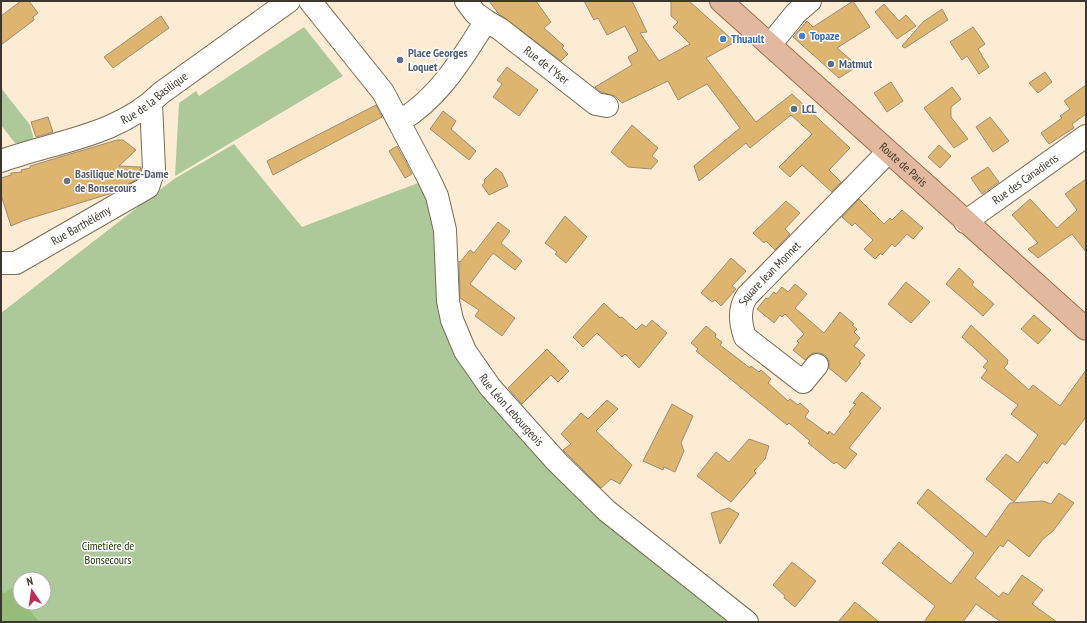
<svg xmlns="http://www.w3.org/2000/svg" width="1087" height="623" font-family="'PT Sans Narrow',sans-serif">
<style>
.green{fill:#adc99a}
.forest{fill:#96bc7a}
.building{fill:#ddb56f;stroke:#9c8e76}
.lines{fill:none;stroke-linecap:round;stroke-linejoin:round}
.minor-casing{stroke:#7a6c55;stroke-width:24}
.major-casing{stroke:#9b6d4d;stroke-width:24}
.minor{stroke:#fff;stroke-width:22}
.major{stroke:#e2b99e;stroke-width:22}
.shop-dot{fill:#3f7fe0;stroke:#fff;stroke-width:1.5}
.service-dot{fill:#5c6f8a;stroke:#fff;stroke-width:1.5}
.worship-dot{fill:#6b7280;stroke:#fff;stroke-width:1.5}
.labels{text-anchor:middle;stroke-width:3;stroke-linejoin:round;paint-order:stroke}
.shop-label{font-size:12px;font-weight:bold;fill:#366cbe;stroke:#fff;text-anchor:start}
.service-label{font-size:12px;font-weight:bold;fill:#4e5e75;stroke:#fff;text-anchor:start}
.street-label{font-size:12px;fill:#3d372d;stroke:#fff}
.worship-label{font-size:12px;font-weight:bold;fill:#5b616d;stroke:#fff;text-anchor:start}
.park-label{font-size:12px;fill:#203909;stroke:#fff}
</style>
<rect width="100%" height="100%" fill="#fcecd3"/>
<!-- green -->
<g class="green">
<path d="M304,27L343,76L175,176L179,103L196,91L199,96Z"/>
<path d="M1,88L30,125L34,140L20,144L15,143L1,125Z"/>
<path d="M234,144L302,227L418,183L437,218L441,281L487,391L739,622H40L24,603H44V579H20V598L12,589L5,594L1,591V313L174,179Z"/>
</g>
<!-- forest -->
<path class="forest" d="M12,588L20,598V603H24L40,622H1V591L5,593Z"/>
<!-- building -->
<g class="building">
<path d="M21,1H29L38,13L33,17L34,20L1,45V16Z"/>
<path d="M489,1H536L551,22L544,28L564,46L562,48L568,54L561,61L498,13Z"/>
<path d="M584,1H632L647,32L640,33L659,61L690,44L673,27L678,22L671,16V1H689L735,42L706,58L756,122L792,94L850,148L829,170L841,182L832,192L802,165L790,177L779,167L812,134L791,115L750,148L746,143L699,181L694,166L740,128L707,84L678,100L668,81L622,103L615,96L601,92L595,87L632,65L628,57L638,51L625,26L607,35L598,18L594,20Z"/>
<path d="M853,1L870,27L837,48L858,66L839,78L793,37L807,21L813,27Z"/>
<path d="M884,4L899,21L906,15L916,26L897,39L875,12Z"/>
<path d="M942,9L948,20L905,48L902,46L923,22Z"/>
<path d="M161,16L169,28L113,68L104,57Z"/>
<path d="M973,27L985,44L978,49L989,67L979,74L967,56L962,60L950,42Z"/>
<path d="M507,67L538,90L519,116L493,97L502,84L497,80Z"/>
<path d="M1045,72L1052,82L1038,93L1029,83Z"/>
<path d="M891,82L903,101L887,112L874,93Z"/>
<path d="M1086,85V114L1072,124L1074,128L1049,144L1041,133L1062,118L1060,116L1070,109L1064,101Z"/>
<path d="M952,87L961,99L951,107V117L968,139L954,148L924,108Z"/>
<path d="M376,105L382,117L273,175L267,161Z"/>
<path d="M443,111L456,121L451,129L476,151L469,160L430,129Z"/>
<path d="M48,117L53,132L36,137L31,122Z"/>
<path d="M990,117L1009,141L993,152L976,127Z"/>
<path d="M632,125L658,148L652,156L658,161L651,169L628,167L611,152Z"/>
<path d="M117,140H123L136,150L119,166L141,167L138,179L112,193L25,220L11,226L1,195V178L11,175V173L22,172L21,170L30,168V166Z"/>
<path d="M939,145L951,156L940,168L928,157Z"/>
<path d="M397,146L412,174L405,178L389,151Z"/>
<path d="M988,167L999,182L982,194L971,178Z"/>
<path d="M496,168L502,173L508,186L489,195L482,185L485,183L484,180Z"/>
<path d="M1086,179V252L1072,234L1038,258L1028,249L1038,243L1012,215L1030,199L1057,228L1077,210L1065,194Z"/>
<path d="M859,199L884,224L890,218L892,220L902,210L923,228L913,239L907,234L895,247L892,244L882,255L881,253L875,259L864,249L873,240L855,223L852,226L842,217Z"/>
<path d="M786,201L800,213L785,229L790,234L775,250L766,241L764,243L753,233Z"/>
<path d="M565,216L587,237L566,263L555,254L557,252L545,243Z"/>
<path d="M498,222L510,231L501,243L522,261L515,270L493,253L470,284L515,318L502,336L475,316L479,310L460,298L459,261L460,262L470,250L474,253Z"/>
<path d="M731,258L746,271L732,286L736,289L721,306L715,300L712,302L701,293Z"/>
<path d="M959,268L974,282L972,285L994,304L983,316L946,284Z"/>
<path d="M906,282L930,302L911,323L888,304Z"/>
<path d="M795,284L807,294L795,308L824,333L840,312L854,324L852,325L857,329L854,332L860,338L854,346L865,355L859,362L861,363L846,382L829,368V361L825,355L819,353H813L805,360L793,350L799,343L797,341L804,334L785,314L782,317L780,315L774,323L757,309L766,298L768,299L774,292L776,294L782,287L788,292Z"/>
<path d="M604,303L620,318L622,317L636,330L642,324L646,327L652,320L667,333L639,368L625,354L622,357L597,333L583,347L573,337Z"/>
<path d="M1034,315L1051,330L1038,344L1021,329Z"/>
<path d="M971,325L1008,360L1007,362L1008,363L1004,368L1029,390L1033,385L1060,406L1086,370V417L1065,445L1062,443L1047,464L1044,461L1014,502L986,479L1006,454L1018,463L1038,435L1011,414L1018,405L981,378L987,370L983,367L988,361L962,337Z"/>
<path d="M706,326L716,334L715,337L722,342L720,345L750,368L751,366L759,372L761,370L771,379L768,383L788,401L790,399L798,405L800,403L809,411L805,417L828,434L829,431L834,435L851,413L849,412L856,404L853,403L862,392L881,408L849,448L857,454L845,469L836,462L834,464L808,443L810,441L789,423L787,425L696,351L698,349L691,343Z"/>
<path d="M547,349L569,371L558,382L551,375L522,404L508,388Z"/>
<path d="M607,400L618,409L596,431L632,465L620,484L611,479L601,488L563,450L571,444L561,434L581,413L588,419Z"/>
<path d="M672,404L693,416L681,443L684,451L675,472L664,467L663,470L643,461Z"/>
<path d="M749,439L769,446L765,459L754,471L756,473L731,502L697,476L716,452L729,462Z"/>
<path d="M928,489L986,537L1010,503L1043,501L1051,504L1059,493L1074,503L1053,531L1043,539L1029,557L1008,540L1003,547L1000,545L975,578L999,597L1003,592L1008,595L1022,575L1043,590L1032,604L1057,622H1001L976,604L963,622H924L935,606L882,563L899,542L951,584L974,553L917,503Z"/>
<path d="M729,508L739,514L720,544L711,513Z"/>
<path d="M792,562L816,581L795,607L784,598L785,596L773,585Z"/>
<path d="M855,602L879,622H838Z"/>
</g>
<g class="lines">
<!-- minor casing -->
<g class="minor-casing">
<g id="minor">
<path id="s1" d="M310,1L383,92L428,177L437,196L445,230L448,301L452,320L465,351L490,387L557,462L607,511L747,622"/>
<path id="s2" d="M486,21L500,29L596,104L607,106"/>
<path d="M770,45L796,13L810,1"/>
<path d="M400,121C439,98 462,59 486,21L475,13L466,1"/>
<path id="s3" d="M1,161C56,141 118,136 161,93L289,1"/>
<path id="s4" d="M965,222L1086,136"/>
<path id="s5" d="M1,263H16L148,187L154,169L151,103"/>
<path id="s6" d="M817,365L803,382L745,337C740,323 738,309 747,296L888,152"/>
</g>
</g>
<!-- major casing -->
<g class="major-casing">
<g id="major">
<path id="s7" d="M721,1L1086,329"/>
</g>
</g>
<!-- minor -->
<use href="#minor" class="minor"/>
<!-- major -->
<use href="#major" class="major"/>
</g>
<!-- markers -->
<g class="shop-dot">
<circle cx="802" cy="36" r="4"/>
<circle cx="723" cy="39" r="4"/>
</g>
<g class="service-dot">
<circle cx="400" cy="60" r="4"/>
<circle cx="831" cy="64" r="4"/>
<circle cx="794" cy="109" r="4"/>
</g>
<circle class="worship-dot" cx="67" cy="181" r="4"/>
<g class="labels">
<!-- shop labels -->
<g class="shop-label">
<text x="810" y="40">Topaze</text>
<text x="731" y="43">Thuault</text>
</g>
<!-- service labels -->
<g class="service-label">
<text x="408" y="57">Place Georges<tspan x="408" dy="14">Loquet</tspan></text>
<text x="839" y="68">Matmut</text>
<text x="802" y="113">LCL</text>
</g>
<!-- street labels -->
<g class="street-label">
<text dy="4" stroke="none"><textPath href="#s2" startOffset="75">Rue de l'Yser</textPath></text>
<text dy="4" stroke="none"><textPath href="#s3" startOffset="167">Rue de la Basilique</textPath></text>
<text dy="4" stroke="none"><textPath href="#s7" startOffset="245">Route de Paris</textPath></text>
<text dy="4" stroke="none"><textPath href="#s4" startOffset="74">Rue des Canadiens</textPath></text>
<text dy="4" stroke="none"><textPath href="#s5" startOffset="90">Rue Barthélémy</textPath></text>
<text dy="4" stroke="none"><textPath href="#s6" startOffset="170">Square Jean Monnet</textPath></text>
<text dy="4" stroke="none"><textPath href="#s1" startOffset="468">Rue Léon Lebourgeois</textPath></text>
</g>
<!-- worship labels -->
<g class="worship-label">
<text x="75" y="178">Basilique Notre-Dame<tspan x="75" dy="14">de Bonsecours</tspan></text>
</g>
<!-- park labels -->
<g class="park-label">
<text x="108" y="550">Cimetière de<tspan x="108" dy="14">Bonsecours</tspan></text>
</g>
</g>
<!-- border -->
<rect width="1087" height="623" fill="none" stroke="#3d372d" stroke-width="4"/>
<!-- north arrow -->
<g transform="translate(32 591) rotate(347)"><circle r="19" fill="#ffffff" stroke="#b1afab"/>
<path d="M0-3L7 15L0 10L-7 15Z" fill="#bb2c58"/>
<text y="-6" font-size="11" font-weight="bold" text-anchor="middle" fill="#3d372d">N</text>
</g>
</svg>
